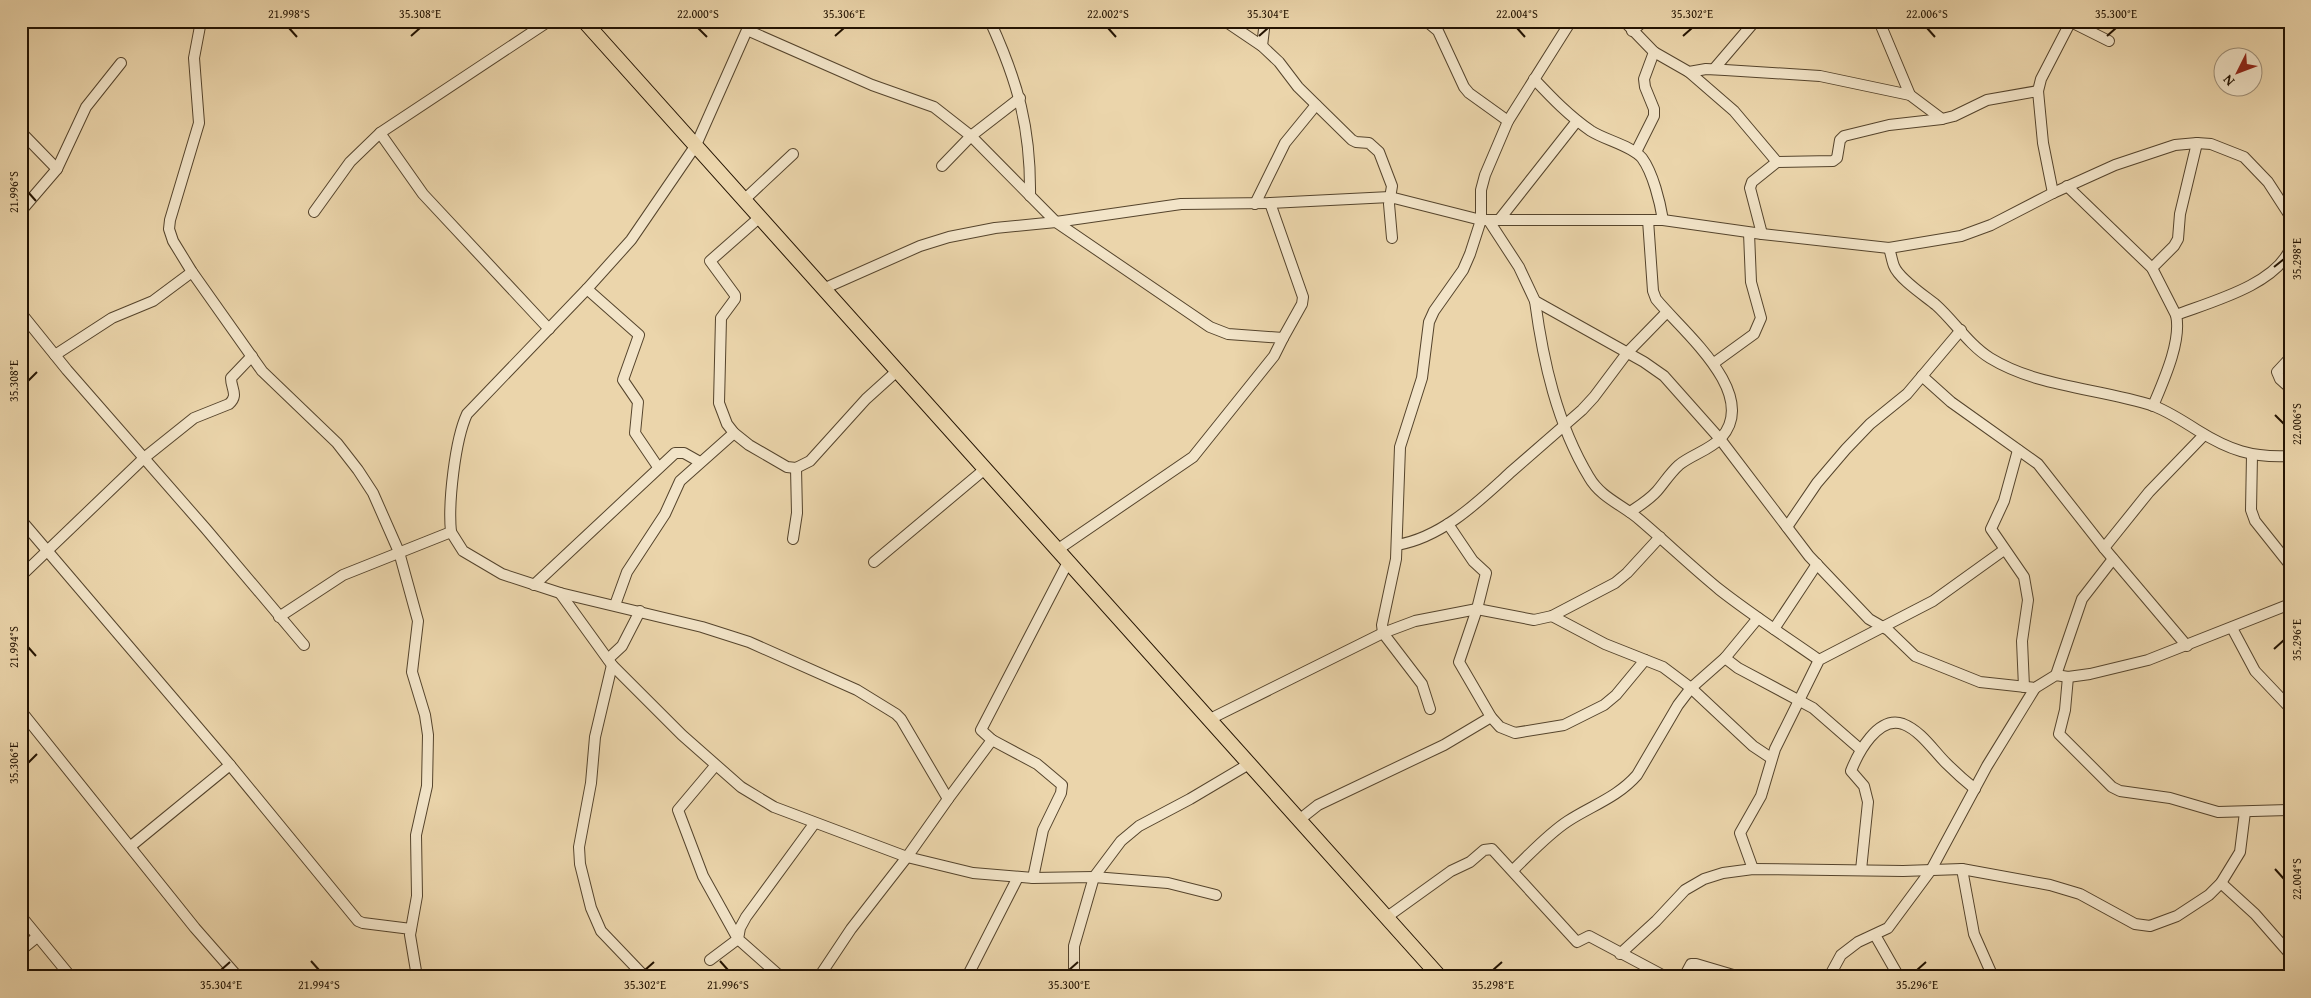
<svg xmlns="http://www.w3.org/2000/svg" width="2311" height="998" font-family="'Gentium Book Plus',serif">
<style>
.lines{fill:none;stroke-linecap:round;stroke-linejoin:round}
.minor-casing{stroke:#55442c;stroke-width:12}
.major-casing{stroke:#231302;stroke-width:16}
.minor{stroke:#f2e4c8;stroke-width:10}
.major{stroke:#ebd5ab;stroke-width:14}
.ticks{fill:none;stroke:#231302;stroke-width:2}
.neatline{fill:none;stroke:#231302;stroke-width:2}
.ticks-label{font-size:12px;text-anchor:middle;fill:#231302}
</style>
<rect width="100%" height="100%" fill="#ebd5ab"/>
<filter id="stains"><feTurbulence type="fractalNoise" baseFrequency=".004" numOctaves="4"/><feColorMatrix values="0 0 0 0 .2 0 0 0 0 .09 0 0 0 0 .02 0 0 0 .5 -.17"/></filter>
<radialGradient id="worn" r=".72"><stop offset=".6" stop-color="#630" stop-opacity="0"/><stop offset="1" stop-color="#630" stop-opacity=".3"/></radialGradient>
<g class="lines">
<!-- minor casing -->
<g class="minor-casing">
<g id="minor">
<path d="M201,21L194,58L199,123L170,220L169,229L173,241L192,272L262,371L337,443L358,470L373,493L399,552L418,621L412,672L425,715L428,735L427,786L416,835L417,896L410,935L417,977"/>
<path d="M990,21C1018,82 1031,129 1030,196"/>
<path d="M1225,21L1262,46L1279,62L1298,87L1352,140L1356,142L1369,143L1379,152L1392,186L1389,204L1392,238"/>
<path d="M1426,21L1438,31L1464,87L1469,93L1508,121"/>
<path d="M1624,21L1654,52L1689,72L1706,69L1725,70L1820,76L1910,95L1942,119L1954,116L1987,100L2038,91L2041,79L2071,21"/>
<path d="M1879,21L1910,95"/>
<path d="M2069,21L2109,41"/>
<path d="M747,30L872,85L934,107L971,136L1056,222L1210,327L1228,334L1283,338L1274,356L1193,457L1057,550"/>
<path d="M1632,31L1644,21"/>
<path d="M1262,46L1265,21"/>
<path d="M1714,69L1755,21"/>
<path d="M1689,72L1734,111L1777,162"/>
<path d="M1534,79C1552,98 1569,116 1591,131C1605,140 1632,146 1642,158C1653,173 1660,202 1663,220"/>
<path d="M2038,91L2043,143L2053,193"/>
<path d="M21,132L57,169L21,211"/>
<path d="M380,133L423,194L549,329"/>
<path d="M1636,152L1654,116V109L1645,87L1644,79L1654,52"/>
<path d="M942,166L971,136L1020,98"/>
<path d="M57,169L86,107L121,63"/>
<path d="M2067,186L2152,268L2176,315C2182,341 2163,382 2153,406"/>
<path d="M745,199L793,154"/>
<path d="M1270,203L1303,297L1302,304L1283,338"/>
<path d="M1255,204L1285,143L1316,105"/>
<path d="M314,212L350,162L380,133L549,21"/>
<path d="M760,217L710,261L735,295V299L721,318L719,403L727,424L734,433L749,445L787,467L796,468L810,461L866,399L897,371"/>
<path d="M1499,220L1577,121"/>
<path d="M1489,221L1519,267L1535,301L1644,362L1664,376L1720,439L1809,556L1869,619L1888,630L1915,656L1980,682L2035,688L2056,675L2068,677L2090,674L2148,660L2290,604"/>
<path d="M1762,234L1750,188L1752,182L1777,162L1833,161L1837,158L1840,140L1844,136L1889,125L1942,119"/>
<path d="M1889,248C1891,254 1892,261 1894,266C1899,279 1925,296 1936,305C1954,321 1969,345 1990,358C2039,388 2100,388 2154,406C2169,412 2183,421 2197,430C2229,450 2252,458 2290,456"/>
<path d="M2152,268L2174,246L2178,239L2180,214L2197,143"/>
<path d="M587,289L639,335L623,380L638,402L635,433L658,467"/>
<path d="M823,289L920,246L949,237L995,228L1056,222L1181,204L1270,203L1390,197L1481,220H1663L1762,234L1889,248L1961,236L1991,225L2053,193L2115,165L2175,145L2197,143L2211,144L2244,157L2268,182L2290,216"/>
<path d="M1535,301C1543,361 1557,424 1589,477C1601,498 1623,505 1640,520C1667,543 1693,568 1720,590C1752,615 1786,637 1819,660"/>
<path d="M21,313L67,370L206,529L304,645"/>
<path d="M2176,315C2210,302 2275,285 2290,249"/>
<path d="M55,355L112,318L153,301L192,272"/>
<path d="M2290,358L2277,372L2280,379L2290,388"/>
<path d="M1714,363L1754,334L1761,318L1751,282L1749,233"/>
<path d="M1922,376L1951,402L2038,464L2104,548L2187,646"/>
<path d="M2018,450L2004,501L1991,529L2024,577L2028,600L2022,641L2024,687"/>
<path d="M2252,455L2251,510L2255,521L2290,565"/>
<path d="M1630,512C1639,506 1649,500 1657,491C1664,483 1670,473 1679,465C1691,455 1710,450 1721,438C1761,394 1681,330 1656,299L1653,291L1648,220"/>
<path d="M21,520L230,765L358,921L363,923L411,929"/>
<path d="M1448,524L1473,561L1486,573L1477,609L1459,662L1491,717L1500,727L1515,733L1564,725L1604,705L1616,695L1645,660"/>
<path d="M1787,527L1817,483L1846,449L1870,424L1907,394L1961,330"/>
<path d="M451,532L463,551L502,574L560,593L702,627L749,642L857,690L896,714L901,719L948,799L907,857L973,873L1033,878L1094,877L1168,883L1216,895"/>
<path d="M793,539L797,513L796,468"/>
<path d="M1397,545C1443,537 1479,501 1512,471C1535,451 1559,430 1582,410L1594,397L1627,353L1667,312"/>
<path d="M2104,548L2149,492L2204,435"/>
<path d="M874,562L985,469"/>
<path d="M21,576L144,458L194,418L229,404C239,395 231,389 231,378L252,356"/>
<path d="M534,585L675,453H684L700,462"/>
<path d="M560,593L612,665L682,735L741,787L774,807L907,857L851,929L819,977"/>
<path d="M615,605L627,572L665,514L680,481L734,433"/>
<path d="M1552,616L1605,644L1663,667L1691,688L1753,746L1771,758"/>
<path d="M279,617L343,575L451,532C448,503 455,440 467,414L587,289L631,240L696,145L751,21"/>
<path d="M2232,628L2255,671L2290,708"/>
<path d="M1774,629L1817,564"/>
<path d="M1725,658L1738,668L1813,708L1860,749"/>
<path d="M608,659L622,646L640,611"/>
<path d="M612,665L595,737L591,783L579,847L580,864L591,908L601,931L645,977"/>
<path d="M2056,675L2082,599L2113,559"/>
<path d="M2068,677L2065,710L2059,734L2112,787L2120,791L2170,798L2218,812L2290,810"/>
<path d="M1430,709L1422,684L1383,633L1382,625L1396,559L1400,447L1422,378L1429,322L1434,311L1463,270L1470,254L1481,220V190L1485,175L1508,121L1571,21"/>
<path d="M21,711L195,928L238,977"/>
<path d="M1210,719L1383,633L1415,621L1477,609L1534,620L1552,616L1615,583L1627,573L1660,537"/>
<path d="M992,740L1037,764L1062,785L1061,793L1043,830L1033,878"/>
<path d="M948,799L992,740L981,730L1068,562"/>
<path d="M1299,820L1318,805L1444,745L1491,717"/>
<path d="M131,846L230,765"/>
<path d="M1753,869L1740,833L1761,796L1775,749L1819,660L1933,601L2004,550"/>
<path d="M1962,869L1974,934L1993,977"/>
<path d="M1513,870C1531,853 1548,834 1568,821C1591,806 1618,797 1637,775L1678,705L1691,688L1725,658L1758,618"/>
<path d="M1861,870L1868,802L1864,786L1851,771C1858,753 1878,715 1903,724C1921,731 1933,750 1946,763C1955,772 1965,781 1975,789"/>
<path d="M2221,883L2255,914L2290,954"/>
<path d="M21,916L71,977"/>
<path d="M1387,917L1451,871L1470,862L1484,850L1492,849L1577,942L1589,936L1666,977"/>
<path d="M1875,935L1899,977"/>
<path d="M21,950L37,937"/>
<path d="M1620,954L1656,921L1685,890L1704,879L1723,873L1753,869L1903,871L1962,869L2050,885L2080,894L2135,924L2150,926L2177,916L2209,895L2221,883L2240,852L2245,812"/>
<path d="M710,960L738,939L703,876L678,810L715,766"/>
<path d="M781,977L738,939L740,928L746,917L814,824"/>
<path d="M967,977L1018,877"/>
<path d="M1074,977V946L1094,877L1121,841L1139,826L1190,799L1249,764"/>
<path d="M1684,977L1691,964H1696L1740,977"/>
<path d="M1829,977L1841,955L1858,942L1888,928L1931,870L1987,766L2035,688"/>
</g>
</g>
<!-- major casing -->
<g class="major-casing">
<path id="major" d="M584,21L1440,977"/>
</g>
<!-- minor -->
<use href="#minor" class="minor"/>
<!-- major -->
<use href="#major" class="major"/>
</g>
<!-- ticks -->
<path class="ticks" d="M289,28L297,37M698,28L707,37M1108,28L1116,37M1517,28L1525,37M1927,28L1935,37M411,36L420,28M835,36L844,28M1259,36L1268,28M1683,36L1692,28M2107,36L2116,28M28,192L36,201M2274,267L2284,259M28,381L37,372M2275,415L2284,424M28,647L36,656M2274,649L2284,640M28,763L37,754M2275,869L2284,879M311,961L319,970M720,961L728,970M221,970L230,962M645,970L654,962M1069,970L1078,962M1493,970L1502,962M1917,970L1926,962"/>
<!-- margin -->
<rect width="2311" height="998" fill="none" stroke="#ebd5ab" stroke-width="55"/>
<!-- north arrow -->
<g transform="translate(2238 72) rotate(228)"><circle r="24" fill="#f2e4c8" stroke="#9f9079"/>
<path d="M0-4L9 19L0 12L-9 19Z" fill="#8f2418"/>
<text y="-8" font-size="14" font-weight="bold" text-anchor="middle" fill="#231302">N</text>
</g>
<rect x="28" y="28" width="2256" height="942" class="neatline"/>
<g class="ticks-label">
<text x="289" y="18">21.998°S</text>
<text x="420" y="18">35.308°E</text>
<text x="698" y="18">22.000°S</text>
<text x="844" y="18">35.306°E</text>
<text x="1108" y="18">22.002°S</text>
<text x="1268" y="18">35.304°E</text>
<text x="1517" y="18">22.004°S</text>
<text x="1692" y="18">35.302°E</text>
<text x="1927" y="18">22.006°S</text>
<text x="2116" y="18">35.300°E</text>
<text transform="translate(14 192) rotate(-90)" y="4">21.996°S</text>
<text transform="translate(2297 259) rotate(-90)" y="4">35.298°E</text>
<text transform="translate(14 381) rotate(-90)" y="4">35.308°E</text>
<text transform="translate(2297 424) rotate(-90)" y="4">22.006°S</text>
<text transform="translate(2297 640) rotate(-90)" y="4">35.296°E</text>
<text transform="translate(14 647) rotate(-90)" y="4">21.994°S</text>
<text transform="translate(14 763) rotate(-90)" y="4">35.306°E</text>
<text transform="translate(2297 879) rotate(-90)" y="4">22.004°S</text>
<text x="221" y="989">35.304°E</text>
<text x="319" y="989">21.994°S</text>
<text x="645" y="989">35.302°E</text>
<text x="728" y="989">21.996°S</text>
<text x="1069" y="989">35.300°E</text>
<text x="1493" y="989">35.298°E</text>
<text x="1917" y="989">35.296°E</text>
</g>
<rect width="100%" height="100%" filter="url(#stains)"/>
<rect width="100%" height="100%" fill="url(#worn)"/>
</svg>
